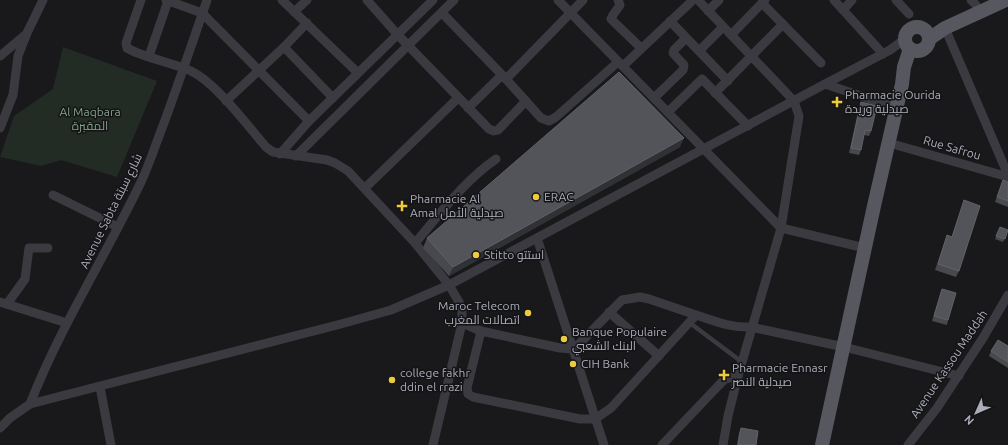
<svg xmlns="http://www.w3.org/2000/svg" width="1008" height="445" font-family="Ubuntu,Cairo,sans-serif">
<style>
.green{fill:#232b25}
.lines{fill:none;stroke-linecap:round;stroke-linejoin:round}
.service{stroke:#3a3a40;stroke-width:4.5}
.minor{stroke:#3a3a40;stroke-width:9}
.primary{stroke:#56575f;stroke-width:14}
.wall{fill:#47494d}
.shaded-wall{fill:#303134}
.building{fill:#525459;stroke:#606268}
.poi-dot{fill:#edca3e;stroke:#141416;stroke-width:1.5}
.labels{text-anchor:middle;stroke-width:3;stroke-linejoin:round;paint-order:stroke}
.poi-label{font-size:12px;fill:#abaeba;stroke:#141416;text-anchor:start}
.park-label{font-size:12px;fill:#83a48a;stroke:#141416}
.street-label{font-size:12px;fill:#abaeba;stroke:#141416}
</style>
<rect width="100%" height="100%" fill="#19191b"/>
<!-- green -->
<path class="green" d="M63,47L157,81L117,177L61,160L41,166L0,157L14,116L53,89Z"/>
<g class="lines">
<!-- service -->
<path class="service" d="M690,323L742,362"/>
<!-- minor -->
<g class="minor">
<path d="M141,0L126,43L127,48C144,58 171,62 191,71C216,83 247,125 266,147L273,152L327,160L335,163L348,171L415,243L449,285L459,302L462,311V323L433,445"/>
<path d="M166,0L202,13L309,121"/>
<path d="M282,0L358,73"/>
<path d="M367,0L397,34L489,129L494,131L498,130L526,101"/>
<path d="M558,0L781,228L865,248"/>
<path d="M618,0L620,5L613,15L611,19L641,48"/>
<path d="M698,0L794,101L799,116L781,228L738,376L728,416L723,445"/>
<path d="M834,0L883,54"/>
<path d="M896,0L909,14"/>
<path d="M971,0L976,5"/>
<path d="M762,3L821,63"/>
<path d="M843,10L852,0"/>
<path d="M708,11L719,0"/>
<path d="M294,12L307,0"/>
<path d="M442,13L506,79L541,118L549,121L556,117L618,62"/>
<path d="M670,21L728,81"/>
<path d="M945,28L1008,175"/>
<path d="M731,35L765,0"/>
<path d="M284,47L333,98"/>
<path d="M699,51L723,27"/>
<path d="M0,56L24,36"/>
<path d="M149,56L168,1"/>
<path d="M623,66L693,0"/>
<path d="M506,79L583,0"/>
<path d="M825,84L897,108"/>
<path d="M715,93L783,24"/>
<path d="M654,98L683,70L684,65L673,53L674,50L686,38"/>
<path d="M226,101L284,47L307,23"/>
<path d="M468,108L502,75"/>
<path d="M668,112L702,79L748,126"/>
<path d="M0,128L13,95L18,56L27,33L43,0"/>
<path d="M889,143L1008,177"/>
<path d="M280,154L309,121L433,0"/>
<path d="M296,156L454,0"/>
<path d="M365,188L458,98"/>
<path d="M53,195L118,227"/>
<path d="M537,238L604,445"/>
<path d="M415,243C440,214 464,181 496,159"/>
<path d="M0,302L67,323"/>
<path d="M7,304L25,279L29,248H48"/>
<path d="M609,312L659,356"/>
<path d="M462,323L481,331L560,348L572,349L580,343L622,300L640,297L649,299L696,315"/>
<path d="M481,331L467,388L468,394L473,397L580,419H595L611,408L696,315C715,321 731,328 751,327L844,347L959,376"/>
<path d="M100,387L111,445"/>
<path d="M30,404C60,327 105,257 141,182C150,163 156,143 164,123C179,82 193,41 207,0"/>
<path d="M0,428L10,418L30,404L341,324L391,310L449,285L825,84L890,50L905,39"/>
<path d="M662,445L719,385L725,379L738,376"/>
<path d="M908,445L937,408L983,338L1008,295"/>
</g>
<!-- primary -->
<g class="primary">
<circle cx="917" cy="39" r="12"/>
<path d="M929,39L945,28L1006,0"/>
<path d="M822,445L874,206L902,84L904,67L910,49"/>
</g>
</g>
<!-- wall -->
<g class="wall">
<path d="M861,102L871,131L869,136L864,135L861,150L859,155L849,153L859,107Z"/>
<path d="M680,147L449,276L423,248L427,238Z"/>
<path d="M1003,180L1008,182V207L995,202Z"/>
<path d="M1000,227L1008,230L1003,242L995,239Z"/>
<path d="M947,235L959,271L956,277L935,270Z"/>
<path d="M942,289L948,320L947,325L932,321Z"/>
<path d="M1008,346V368L989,356L991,351Z"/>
<path d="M741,428L756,445H737L739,433Z"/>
</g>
<!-- shaded-wall -->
<path class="shaded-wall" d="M684,138L680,147L449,276L453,267Z"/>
<!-- building -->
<g class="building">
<path d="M619,72L684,138L453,267L427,238Z"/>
<path d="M861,102L877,106L871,131L865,130L861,150L851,148Z"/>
<path d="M1003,180L1008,182V201L997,197Z"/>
<path d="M964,200L980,206L959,271L938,264L947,235L952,237Z"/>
<path d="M1000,227L1008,230L1005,239L996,236Z"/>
<path d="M942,289L956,293L948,320L934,316Z"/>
<path d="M998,340L1008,346V362L991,351Z"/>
<path d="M741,428L758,431L756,445H738Z"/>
</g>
<!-- markers -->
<g class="poi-dot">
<path d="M835 96h4v4h4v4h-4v4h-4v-4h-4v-4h4z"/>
<circle cx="536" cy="197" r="4"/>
<path d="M400 200h4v4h4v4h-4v4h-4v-4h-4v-4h4z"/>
<circle cx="476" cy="255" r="4"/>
<circle cx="528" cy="313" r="4"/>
<circle cx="564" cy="339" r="4"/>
<circle cx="573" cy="364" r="4"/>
<path d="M722 369h4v4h4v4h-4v4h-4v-4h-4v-4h4z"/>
<circle cx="392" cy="380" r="4"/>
</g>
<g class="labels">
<!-- poi labels -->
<g class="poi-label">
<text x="845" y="99">Pharmacie Ourida<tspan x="845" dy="14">صيدلية وريدة</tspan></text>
<text x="544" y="201">ERAC</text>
<text x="410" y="203">Pharmacie Al<tspan x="410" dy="14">Amal صيدلية الأمل</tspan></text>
<text x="484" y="259">Stitto استتو</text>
<text x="520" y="310" text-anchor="end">Maroc Telecom<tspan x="520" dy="14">اتصالات المغرب</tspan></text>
<text x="572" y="336">Banque Populaire<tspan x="572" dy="14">البنك الشعبي</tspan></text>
<text x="581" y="368">CIH Bank</text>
<text x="732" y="372">Pharmacie Ennasr<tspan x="732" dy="14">صيدلية النصر</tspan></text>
<text x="400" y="377">college fakhr<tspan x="400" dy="14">ddin el rrazi</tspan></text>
</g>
<!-- park labels -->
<g class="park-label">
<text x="90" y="116">Al Maqbara<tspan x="90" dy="14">المقبرة</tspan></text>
</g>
<!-- street labels -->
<g class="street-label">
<text transform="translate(952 148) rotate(16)" y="4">Rue Safrou</text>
<text transform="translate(111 211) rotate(-64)" y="4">Avenue Sabta شارع سبتة</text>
<text transform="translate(949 364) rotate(-56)" y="4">Avenue Kassou Maddah</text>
</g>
</g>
<!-- north arrow -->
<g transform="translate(976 413) rotate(225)" stroke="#141416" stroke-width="3" paint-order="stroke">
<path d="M0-3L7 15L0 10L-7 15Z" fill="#abaeba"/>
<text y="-6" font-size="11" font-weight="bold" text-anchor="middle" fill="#abaeba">N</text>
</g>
</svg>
